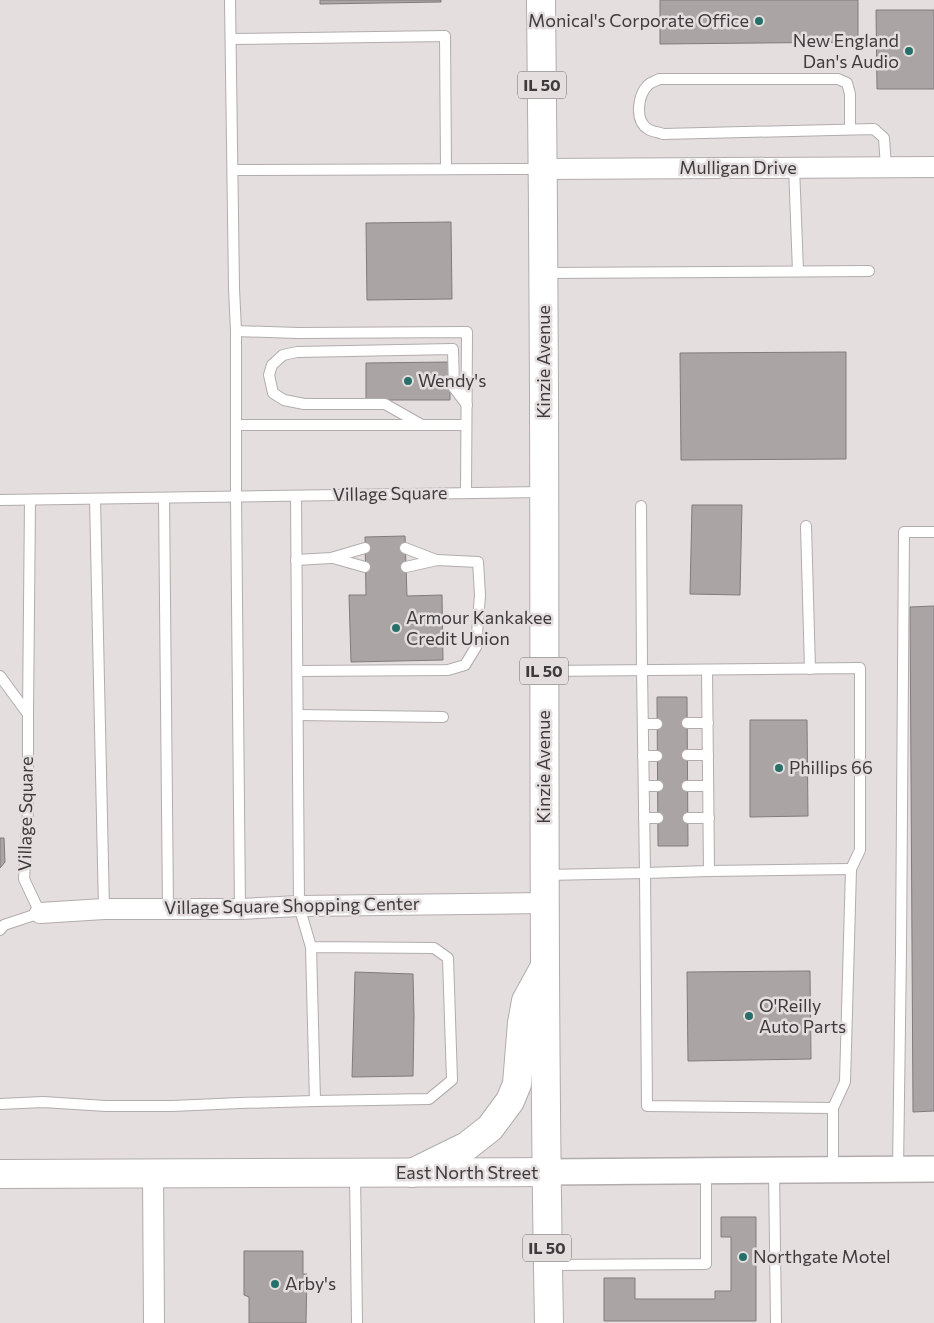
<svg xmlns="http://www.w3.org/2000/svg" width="934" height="1323" font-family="Commissioner,sans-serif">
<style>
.building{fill:#aaa4a5;stroke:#817c7c}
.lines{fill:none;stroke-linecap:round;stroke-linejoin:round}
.service-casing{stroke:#b2acad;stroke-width:12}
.minor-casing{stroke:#b2acad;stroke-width:22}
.tertiary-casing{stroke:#b2acad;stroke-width:28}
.secondary-casing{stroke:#b2acad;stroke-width:30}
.primary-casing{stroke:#b2acad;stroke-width:30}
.service{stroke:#fff;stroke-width:10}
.minor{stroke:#fff;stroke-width:20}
.tertiary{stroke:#fff;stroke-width:25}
.secondary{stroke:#fff;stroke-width:28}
.primary{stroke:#fff;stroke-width:28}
.poi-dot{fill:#27706a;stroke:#e4dede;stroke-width:2}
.labels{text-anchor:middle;stroke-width:5;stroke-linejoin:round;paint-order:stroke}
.shield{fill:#e4dede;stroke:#706c6d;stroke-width:1}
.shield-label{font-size:16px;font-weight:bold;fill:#3e3b3c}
.poi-label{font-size:18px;fill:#3e3b3c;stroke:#e4dede;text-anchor:start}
.street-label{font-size:18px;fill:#3e3b3c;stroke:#e4dede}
</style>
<rect width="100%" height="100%" fill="#e4dede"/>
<!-- building -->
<g class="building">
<path d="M320,0H441V2L320,4Z"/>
<path d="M660,0H858V42L660,44Z"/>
<path d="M876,10H934V89H877Z"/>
<path d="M451,222L452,299L367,300L366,223Z"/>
<path d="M846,352V459L681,460L680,353Z"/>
<path d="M450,362V400H366V363Z"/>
<path d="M692,505H742L740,595L690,594Z"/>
<path d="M405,536L407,596L442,595L443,660L351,662L349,595H366L365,537Z"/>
<path d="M934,606V1111L913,1112L910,607Z"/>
<path d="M657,697H687L688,846H658Z"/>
<path d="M750,720H807L808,816L750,817Z"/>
<path d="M0,838H4L5,862L0,868Z"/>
<path d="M810,971L811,1059L688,1061L687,972Z"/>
<path d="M355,972L413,974L414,1017L413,1076L352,1077Z"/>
<path d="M721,1217H756V1321H604V1278H635V1299H715V1291H731V1237H721Z"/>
<path d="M244,1251H303V1274H307L306,1323H249V1297L244,1295Z"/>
</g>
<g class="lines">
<!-- service casing -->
<g class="service-casing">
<g id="service">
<path d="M230,0L234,288L236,331V497L240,909"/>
<path d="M231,39L445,36L446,169"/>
<path d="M850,129V94L847,83L838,79H659C656,81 651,82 648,85C638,95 634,120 648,129C652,132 659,132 663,134L874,129L884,138L886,167"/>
<path d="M794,167L798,271"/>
<path d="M233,170L541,169"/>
<path d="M545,273L869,271"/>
<path d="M236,331L298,333L467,332L466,492"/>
<path d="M236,425H466"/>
<path d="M422,425L385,404H304L284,400L273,393L269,375L272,365L283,355L297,352L453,349L454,388L467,405"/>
<path d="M296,496L299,906L311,947L315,1101L429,1099L452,1080L448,958L434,948L311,947"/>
<path d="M164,498L168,908"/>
<path d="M95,499L104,909"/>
<path d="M0,500L543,492"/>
<path d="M806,526L810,669"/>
<path d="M405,548L436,560"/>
<path d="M333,558L365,567"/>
<path d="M296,560L331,558L365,548"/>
<path d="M707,670L709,871"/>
<path d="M298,671L448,670L465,665L476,647L480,595L478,562L437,560L406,567"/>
<path d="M545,671L860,668V850L851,869L845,1082L833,1108"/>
<path d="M0,676L28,714V811L24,879L40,913L4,925L0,930"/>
<path d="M28,714L30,500"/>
<path d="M298,715L443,717"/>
<path d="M687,723H708"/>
<path d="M643,724H657"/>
<path d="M687,755H708"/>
<path d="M643,756H657"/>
<path d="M644,786H658"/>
<path d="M687,786H708"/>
<path d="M644,818H658"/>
<path d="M688,818H709"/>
<path d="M545,875L645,873L642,670L641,506"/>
<path d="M0,1104L43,1102L106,1106H172L240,1103L315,1101"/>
<path d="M833,1169V1108L647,1106L645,873L709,871L851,869"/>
<path d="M774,1170L776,1323"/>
<path d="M898,1170L901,950L904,532H934"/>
<path d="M355,1174L357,1323"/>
<path d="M549,1265L706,1264V1171"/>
</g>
</g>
<!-- minor casing -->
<g class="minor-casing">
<g id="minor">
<path d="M542,169L934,167"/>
<path d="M40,913L104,909H240L299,906L544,903"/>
<path d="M153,1174L154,1323"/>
</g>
</g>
<!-- tertiary casing -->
<g class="tertiary-casing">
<path id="tertiary" d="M546,1172L934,1169"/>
</g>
<!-- secondary casing -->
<g class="secondary-casing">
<path id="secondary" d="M0,1174L546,1172"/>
</g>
<!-- primary casing -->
<g class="primary-casing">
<g id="primary">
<path d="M541,0C542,131 544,261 544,392C545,703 543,1013 549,1323"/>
<path d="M412,1173L467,1146L490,1128L510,1101L517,1084L522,1023L526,1001L543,970"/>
</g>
</g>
<!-- service -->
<use href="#service" class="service"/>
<!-- minor -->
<use href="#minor" class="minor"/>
<!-- tertiary -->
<use href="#tertiary" class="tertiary"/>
<!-- secondary -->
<use href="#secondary" class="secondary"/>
<!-- primary -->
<use href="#primary" class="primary"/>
</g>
<!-- markers -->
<g class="poi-dot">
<circle cx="759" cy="21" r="5"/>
<circle cx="909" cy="51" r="5"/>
<circle cx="408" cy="381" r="5"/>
<circle cx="396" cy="628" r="5"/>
<circle cx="779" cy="768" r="5"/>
<circle cx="749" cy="1016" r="5"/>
<circle cx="743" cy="1257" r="5"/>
<circle cx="275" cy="1284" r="5"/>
</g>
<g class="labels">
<!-- shield labels -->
<g class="shield">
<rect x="518" y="71.5" width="48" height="27" rx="4"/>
<rect x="520" y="657.5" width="48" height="27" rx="4"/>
<rect x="523" y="1234.5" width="48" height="27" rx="4"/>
</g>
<g class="shield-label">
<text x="542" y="91">IL 50</text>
<text x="544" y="677">IL 50</text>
<text x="547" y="1254">IL 50</text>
</g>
<!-- poi labels -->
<g class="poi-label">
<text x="749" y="27" text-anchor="end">Monical's Corporate Office</text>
<text x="899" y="47" text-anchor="end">New England<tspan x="899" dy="21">Dan's Audio</tspan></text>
<text x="418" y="387">Wendy's</text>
<text x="406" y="624">Armour Kankakee<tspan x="406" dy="21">Credit Union</tspan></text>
<text x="789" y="774">Phillips 66</text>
<text x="759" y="1012">O'Reilly<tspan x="759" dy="21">Auto Parts</tspan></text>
<text x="753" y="1263">Northgate Motel</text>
<text x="285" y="1290">Arby's</text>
</g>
<!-- street labels -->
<g class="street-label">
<text x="738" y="174">Mulligan Drive</text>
<text transform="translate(544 362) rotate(-90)" y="6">Kinzie Avenue</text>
<text transform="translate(390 494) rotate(-1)" y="6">Village Square</text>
<text transform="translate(544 767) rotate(-90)" y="6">Kinzie Avenue</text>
<text transform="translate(26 814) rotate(-89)" y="6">Village Square</text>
<text transform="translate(292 906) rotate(-1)" y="6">Village Square Shopping Center</text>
<text x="467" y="1179">East North Street</text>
</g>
</g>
</svg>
